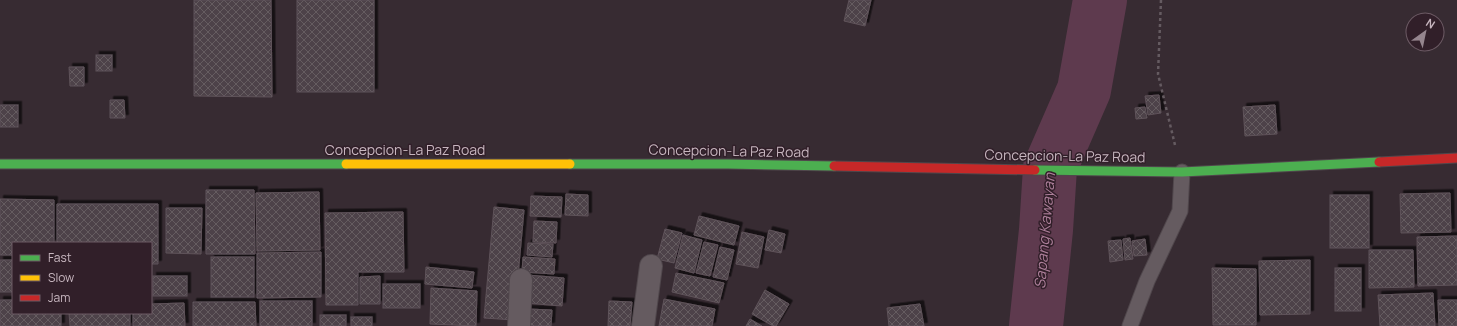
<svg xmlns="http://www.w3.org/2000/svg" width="1457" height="326" font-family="Manrope,sans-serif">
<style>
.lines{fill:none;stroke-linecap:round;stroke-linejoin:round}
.river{stroke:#5e3a4e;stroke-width:54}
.building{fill:url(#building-cross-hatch);stroke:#5f535a;filter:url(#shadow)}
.lane-casing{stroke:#50474c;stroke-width:17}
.street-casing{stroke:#50474c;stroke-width:24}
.fast-casing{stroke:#50474c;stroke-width:11}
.slow-casing{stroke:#50474c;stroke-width:11}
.jam-casing{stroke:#50474c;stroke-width:11}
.path{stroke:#655b61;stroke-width:2.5;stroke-dasharray:3 3;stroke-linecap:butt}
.lane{stroke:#655b60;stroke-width:15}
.street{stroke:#655b60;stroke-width:22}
.fast{stroke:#4caf50;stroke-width:9}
.slow{stroke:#ffc107;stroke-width:9}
.jam{stroke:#c62828;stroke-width:9}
.labels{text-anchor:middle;stroke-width:3;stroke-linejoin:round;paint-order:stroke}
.street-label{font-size:14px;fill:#c7b6bf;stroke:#311f29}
.water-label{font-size:15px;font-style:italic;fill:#ad7f9a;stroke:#311f29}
</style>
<defs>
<pattern id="building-cross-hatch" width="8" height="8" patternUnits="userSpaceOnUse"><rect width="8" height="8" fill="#4d4248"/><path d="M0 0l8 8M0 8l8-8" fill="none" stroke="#655b61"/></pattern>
<filter id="shadow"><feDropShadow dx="3.5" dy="-3.5" stdDeviation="0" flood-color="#0009"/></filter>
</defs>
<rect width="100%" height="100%" fill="#372b32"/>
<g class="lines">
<!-- river -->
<path class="river" d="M1036,326L1046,230L1050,168L1084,90L1100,0"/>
</g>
<!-- building -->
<g class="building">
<path d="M194,0H271L272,97L194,96Z"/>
<rect x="297" y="0" width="77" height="92"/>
<path d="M849,0H871L865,26L844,21Z"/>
<rect x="96" y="55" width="16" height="16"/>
<path d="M69,67H84V86H70Z"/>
<path d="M1159,95L1161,113L1148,115L1145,96Z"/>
<path d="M110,100H124L125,118H110Z"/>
<rect x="0" y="105" width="18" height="22"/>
<path d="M1275,105L1277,134L1245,136L1243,107Z"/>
<path d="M1145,107L1147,118L1136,119L1135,108Z"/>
<path d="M206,190H254L255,254H206Z"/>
<path d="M319,192L320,250L257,251L256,193Z"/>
<path d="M1450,193L1451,232L1401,233L1400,194Z"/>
<path d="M566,194L588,195V216L565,215Z"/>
<rect x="1330" y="195" width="39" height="53"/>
<path d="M531,196L562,197L561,217L530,216Z"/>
<path d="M0,199L54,200V243H13V255H0Z"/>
<path d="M57,204H158V264H151V243H57Z"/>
<path d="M494,207L524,210L514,320L484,318Z"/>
<path d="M166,208H202L201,254L166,253Z"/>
<path d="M403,212L404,272H358V305H326L325,213Z"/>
<path d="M699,216L739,226L734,245L694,235Z"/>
<path d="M534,221L557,222L556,243L533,242Z"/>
<path d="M665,229L682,233L674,263L657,259Z"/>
<path d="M769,230L785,234L781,253L765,250Z"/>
<path d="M742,232L764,237L758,268L736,264Z"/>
<path d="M683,235L702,240L694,273L675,268Z"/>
<path d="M1457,236V285L1418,286L1417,237Z"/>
<path d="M1130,238L1133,259L1125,260L1123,239Z"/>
<path d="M1145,239L1147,255L1134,256L1132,241Z"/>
<path d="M1121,240L1123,260L1110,262L1108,241Z"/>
<path d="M704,242L718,245L710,276L696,273Z"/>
<path d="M528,243L553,244L552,257L527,255Z"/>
<path d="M720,247L734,250L727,280L713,277Z"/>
<path d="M1369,250H1413L1414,287L1369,288Z"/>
<path d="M321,252V297L257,298V253Z"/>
<rect x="211" y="257" width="43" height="40"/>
<path d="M523,257L555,259L554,274L522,272Z"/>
<rect x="0" y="260" width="13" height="32"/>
<path d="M1310,260V314L1260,315L1259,261Z"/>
<path d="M426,267L474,272L472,288L425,284Z"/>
<path d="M1212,268L1256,269V325H1213Z"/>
<rect x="1335" y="268" width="26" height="43"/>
<path d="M676,273L724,283L719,303L672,292Z"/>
<path d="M527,275L564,278L562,306L525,303Z"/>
<rect x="153" y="276" width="34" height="20"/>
<path d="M380,276V304H360V277Z"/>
<rect x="383" y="284" width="37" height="24"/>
<path d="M431,288L477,291L476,326L430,324Z"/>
<path d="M765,290L789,304L776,326H773L752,314Z"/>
<path d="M1433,293L1435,326H1380L1378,295Z"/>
<path d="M664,299L715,309L712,326H659Z"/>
<path d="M0,300H13V313H61V326H0Z"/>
<path d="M1438,300H1457V326H1439Z"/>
<rect x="260" y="301" width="52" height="25"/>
<path d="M609,301L632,302L630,326H608Z"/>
<path d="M193,302H255L256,326H193Z"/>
<path d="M184,303L185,326H133V313H151V304Z"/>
<path d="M920,304L924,326H889L887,308Z"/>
<path d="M528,309L552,310L551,326H527Z"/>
<path d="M69,313H130V326H70Z"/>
<rect x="320" y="315" width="26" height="11"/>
<rect x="351" y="317" width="21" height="9"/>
<path d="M750,319L762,326H746Z"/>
</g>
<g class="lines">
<!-- lane casing -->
<g class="lane-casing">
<path id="lane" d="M1130,326L1147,281L1180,211L1182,172"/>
</g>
<!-- street casing -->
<g class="street-casing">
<g id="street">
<path d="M519,326L521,280"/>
<path d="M643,326L651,266"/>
</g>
</g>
<!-- fast casing -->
<g class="fast-casing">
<g id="fast">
<path d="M0,164H346"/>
<path d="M570,164H728L834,166"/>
<path d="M1035,170L1182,172L1379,162"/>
</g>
</g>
<!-- slow casing -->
<g class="slow-casing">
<path id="slow" d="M346,164H570"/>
</g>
<!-- jam casing -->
<g class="jam-casing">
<g id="jam">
<path d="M1379,162L1457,158"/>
<path d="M834,166L1035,170"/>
</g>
</g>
<!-- path -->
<path class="path" d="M1161,0L1158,74L1175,145"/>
<!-- lane -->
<use href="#lane" class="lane"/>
<!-- street -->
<use href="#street" class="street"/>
<!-- fast -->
<use href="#fast" class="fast"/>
<!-- slow -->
<use href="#slow" class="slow"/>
<!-- jam -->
<use href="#jam" class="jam"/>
</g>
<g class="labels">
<!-- street labels -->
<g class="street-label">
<text x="405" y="155">Concepcion-La Paz Road</text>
<text transform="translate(729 151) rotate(1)" y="5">Concepcion-La Paz Road</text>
<text transform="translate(1065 156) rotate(1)" y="5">Concepcion-La Paz Road</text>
</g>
<!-- water labels -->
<g class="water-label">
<text transform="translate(1045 231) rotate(-85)" y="5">Sapang Kawayan</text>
</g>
</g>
<!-- legend -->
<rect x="12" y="242" width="140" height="72" fill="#311f29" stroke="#6d5b65"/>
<rect x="20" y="255" width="20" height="6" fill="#4caf50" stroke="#6d5b65"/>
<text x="48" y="262" font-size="12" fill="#c7b6bf">Fast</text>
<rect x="20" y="275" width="20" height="6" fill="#ffc107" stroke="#6d5b65"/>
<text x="48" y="282" font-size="12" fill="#c7b6bf">Slow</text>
<rect x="20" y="295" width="20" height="6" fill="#c62828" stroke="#6d5b65"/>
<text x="48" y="302" font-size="12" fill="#c7b6bf">Jam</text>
<!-- north arrow -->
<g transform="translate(1425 32) rotate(33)"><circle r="19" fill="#311f29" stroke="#6d5b65"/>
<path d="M0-3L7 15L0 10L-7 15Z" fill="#95858e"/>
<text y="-6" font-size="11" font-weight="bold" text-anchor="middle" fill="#c7b6bf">N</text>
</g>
</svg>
